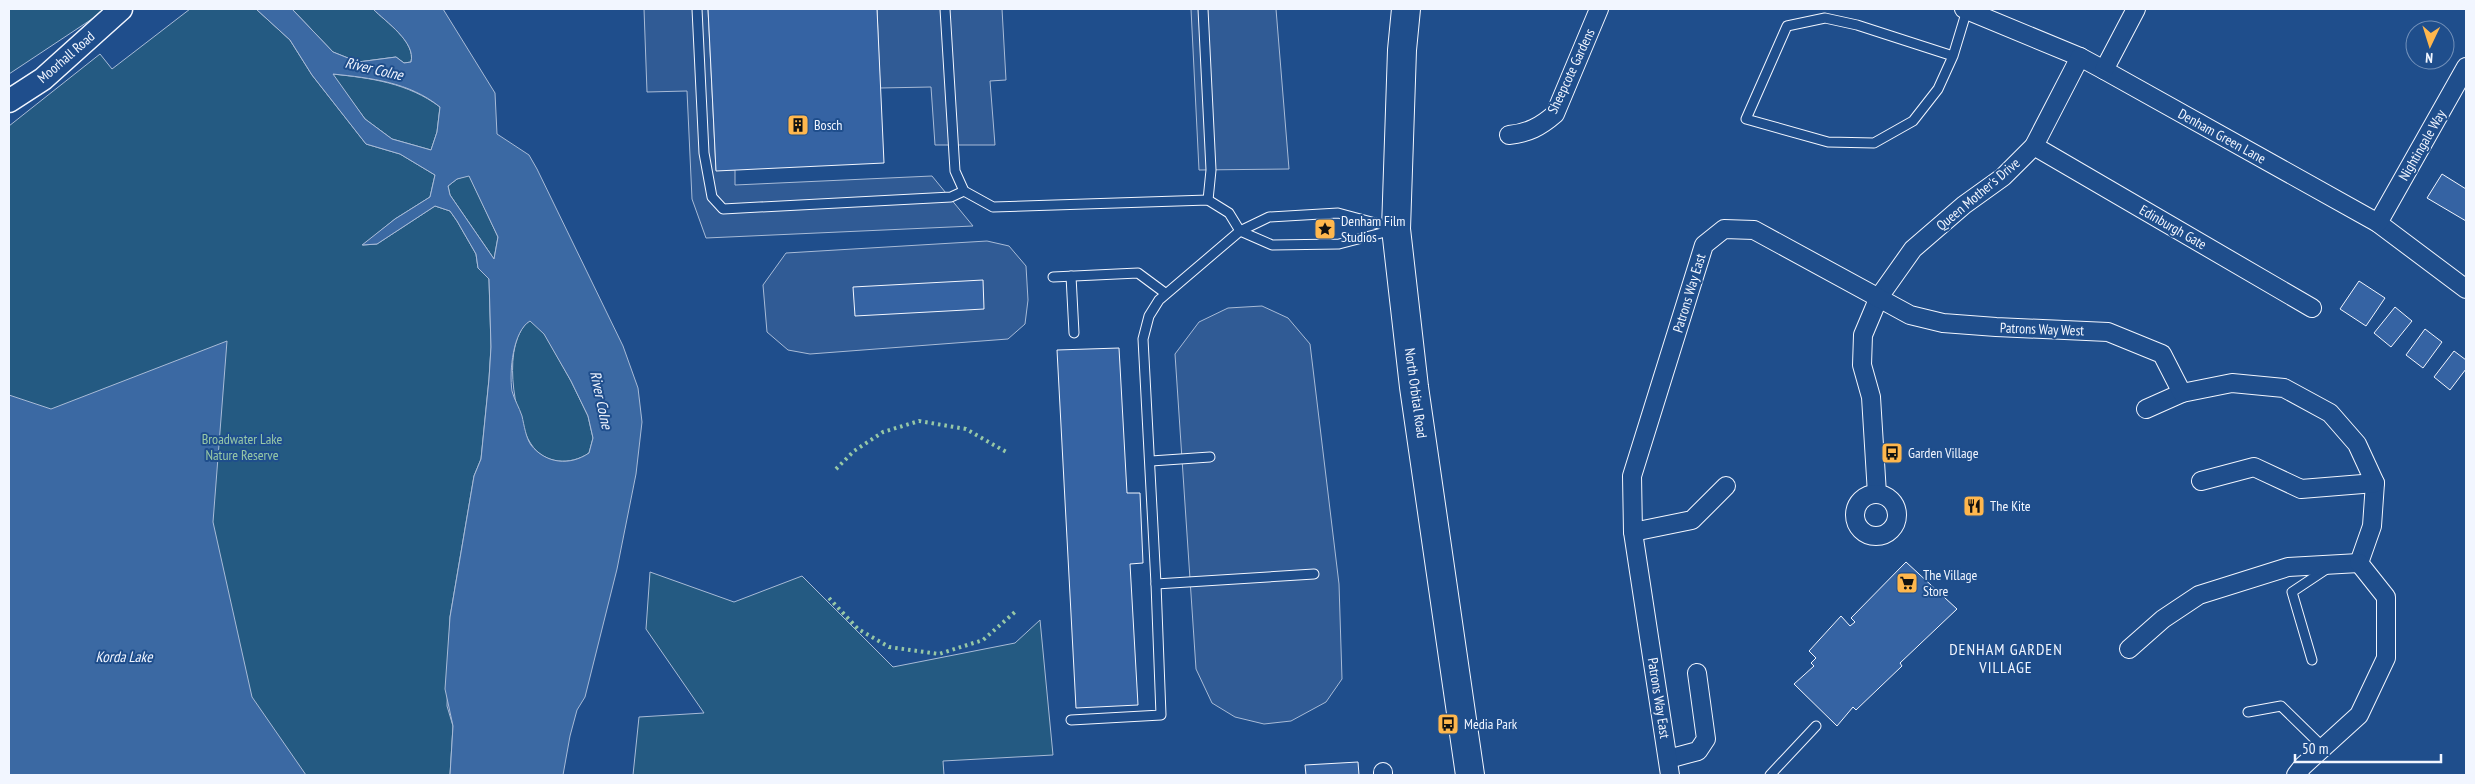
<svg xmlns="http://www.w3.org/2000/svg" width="2475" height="784" font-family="'PT Sans Narrow',sans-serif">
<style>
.green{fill:#245a82;stroke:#a8bbd7}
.parking{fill:#305b95;stroke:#a8bbd7}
.water{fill:#3b69a3;stroke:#a8bbd7;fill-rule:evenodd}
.building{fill:#3563a3;stroke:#f2f6ff}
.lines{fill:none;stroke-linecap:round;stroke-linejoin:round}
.service-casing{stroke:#f2f6ff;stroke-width:11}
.minor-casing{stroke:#f2f6ff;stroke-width:20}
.tertiary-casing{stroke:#f2f6ff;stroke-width:25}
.primary-casing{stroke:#f2f6ff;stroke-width:30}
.service{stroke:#1f4e8c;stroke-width:9}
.minor{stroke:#1f4e8c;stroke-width:18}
.tertiary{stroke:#1f4e8c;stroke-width:22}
.primary{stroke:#1f4e8c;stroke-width:28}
.hedge{stroke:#97c8a6;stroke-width:4;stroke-dasharray:2.5 4;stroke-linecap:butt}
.labels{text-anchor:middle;stroke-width:4;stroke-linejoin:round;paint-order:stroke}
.street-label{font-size:14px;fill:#f2f6ff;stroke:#1f4e8c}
.poi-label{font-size:14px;fill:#f2f6ff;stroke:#1f4e8c;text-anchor:start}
.park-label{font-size:14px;fill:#97c8a6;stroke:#1f4e8c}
.water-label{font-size:15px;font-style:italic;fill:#f2f6ff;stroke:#1f4e8c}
.quarter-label{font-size:16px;letter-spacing:1px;fill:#f2f6ff;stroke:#1f4e8c}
</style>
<rect width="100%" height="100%" fill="#1f4e8c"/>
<!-- green -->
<g class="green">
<path d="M9,9H107L9,74Z"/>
<path d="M190,9H256L290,40L312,75L366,144L400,154L435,175L430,197L395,219L363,245L377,244L435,206L450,211L457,221L476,254L478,268L489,279L491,347L489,379L481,459L474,476L450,617L447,706L453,726L450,775H9V126L100,54L112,69Z"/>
<path d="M292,9H373C386,22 416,42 411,62L404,63L396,57L358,62L333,52Z"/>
<path d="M332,74C371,78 408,83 440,107L437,132L431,150L392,139L365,119Z"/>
<path d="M469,175L498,237L494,259L450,195L448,186L457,179Z"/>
<path d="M530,320L544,333L571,381L588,416L593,438L589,453C570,466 544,464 531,444C513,417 501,341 530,320Z"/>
<path d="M650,572L734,602L802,576L893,667L1015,643L1040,620L1053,755L943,761L944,775H633L639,717L704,713L646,629Z"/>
</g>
<!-- parking -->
<g class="parking">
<path d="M644,9H708L716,170H735V185L932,176L973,226L706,238L692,199L687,91L647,92Z"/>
<path d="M877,9H1002L1006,80L990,81L995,145H935L931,87L880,88Z"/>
<path d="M1191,9H1276L1289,169L1199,170Z"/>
<path d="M987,241L1009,246L1026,266L1028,300L1025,324L1008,339L810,354L788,350L767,332L763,285L786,253Z"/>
<path d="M1262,306L1288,318L1310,344L1339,584L1342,679L1326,702L1291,721L1264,724L1235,717L1212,703L1196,669L1175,354L1199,322L1228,308Z"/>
</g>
<!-- water -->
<g class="water">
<path d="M256,9H292L333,52L358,62L396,57L404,63L411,62C416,42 386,22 373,9H443L495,93L497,134L529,155L537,169L623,346L638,388L642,422L636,474L617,569L585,697L577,710L570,736L563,775H450L453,726L445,689L450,617L474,476L481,459L489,379L491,347L489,279L478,268L476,254L457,221L450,211L435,206L377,244L362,245L395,219L430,197L435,175L400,154L366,144L312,75L290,40ZM333,74C371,78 409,82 440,107L437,132L431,150L392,139L365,119ZM469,176L498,237L494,259L450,195L448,186L457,179ZM530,321L544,334L571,381L588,416L593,438L589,453C570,466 546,464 531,445C526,438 524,425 522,416C519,407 514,399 512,391C509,371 513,331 530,321Z"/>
<path d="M227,341L213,522L252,697L306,775H9V395L51,409Z"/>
</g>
<!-- building -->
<g class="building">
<path d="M708,9H877L884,163L716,171Z"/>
<path d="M2442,174L2466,189V221L2427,198Z"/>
<path d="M983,280L984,309L855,316L853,287Z"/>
<path d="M2359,281L2385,298L2366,326L2340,309Z"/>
<path d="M2395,307L2412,321L2391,347L2374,333Z"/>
<path d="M2425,329L2442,342L2423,368L2406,355Z"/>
<path d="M1119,348L1127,493H1140L1143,563L1130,564L1138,705L1076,708L1057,350Z"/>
<path d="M2454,351L2466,360V369L2450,390L2434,377Z"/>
<path d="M1906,562L1957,609L1900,663L1902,666L1856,710L1853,707L1837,726L1794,684L1814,666L1811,663L1816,658L1809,651L1841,616L1850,626L1855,622L1851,618Z"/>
<path d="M1358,762L1359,775H1306L1305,765Z"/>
</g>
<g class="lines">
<!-- service casing -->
<g class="service-casing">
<g id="service">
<path d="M697,9L704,153L712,197L723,209L951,197L964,191"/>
<path d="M945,9L955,171L964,191L993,207L1208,200L1229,213L1240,231L1272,245L1339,244L1393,230"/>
<path d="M1203,9L1211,170L1208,200"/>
<path d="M1953,56L1857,25L1825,18L1787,26L1746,119L1828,142L1874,143L1913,121L1938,89L1953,56L1967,10"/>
<path d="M1071,276L1074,333"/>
<path d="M1053,277L1138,273L1165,293"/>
<path d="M1151,461L1210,457"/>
<path d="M1156,584L1314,574"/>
<path d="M2312,660L2292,592L2328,568"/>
<path d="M2248,712L2281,706L2323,747"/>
<path d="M1071,720L1161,715L1156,584L1143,339L1149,316L1159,300L1240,231L1269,217L1338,213L1394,228"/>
<path d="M1770,775L1816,726"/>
</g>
</g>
<!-- minor casing -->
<g class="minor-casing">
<g id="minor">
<path d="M1964,9L2080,57L2104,70L2378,223L2466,289"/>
<path d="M2104,70L2136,9"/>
<path d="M1509,135C1528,133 1540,127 1555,114L1599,9"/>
<path d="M2034,146L2312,308"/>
<path d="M2378,223L2466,67"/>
<path d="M2146,409L2182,393L2232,383L2284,388L2330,413L2357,444L2375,483L2372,526L2359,563"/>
<path d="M2201,481L2254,467L2301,489L2375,483"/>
<path d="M1877,494L1871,397L1862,365L1863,335L1879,297L1913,249L1964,205L2003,177L2034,146L2080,57"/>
<circle cx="1876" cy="515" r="21"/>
<path d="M1633,532L1692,520L1726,486"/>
<path d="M2129,649L2163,619L2199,595L2288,567L2359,563"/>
<path d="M1668,759L1698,751L1706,739L1697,673"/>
<path d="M1383,772V775"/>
<path d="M1670,775L1633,532L1632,476L1704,245L1724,229L1754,230L1910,315L1943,323L1996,327L2108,332L2162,354L2182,393"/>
<path d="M2296,775L2303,766L2359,715L2386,658V597L2359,563"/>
</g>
</g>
<!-- tertiary casing -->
<g class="tertiary-casing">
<path id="tertiary" d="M9,101L43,79L121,9"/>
</g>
<!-- primary casing -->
<g class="primary-casing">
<path id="primary" d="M1406,9L1402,50L1396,229L1414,387L1470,775"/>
</g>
<!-- service -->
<use href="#service" class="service"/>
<!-- minor -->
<use href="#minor" class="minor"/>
<!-- tertiary -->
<use href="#tertiary" class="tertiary"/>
<!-- primary -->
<use href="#primary" class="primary"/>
<!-- hedge -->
<g class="hedge">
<path d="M836,469L854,451L883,432L919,421L966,429L1008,453"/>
<path d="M829,598L858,629L889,647L939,654L983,640L1015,612"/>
</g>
</g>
<!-- icons -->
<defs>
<g id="building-square" transform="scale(1.125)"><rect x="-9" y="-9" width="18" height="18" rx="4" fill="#ffb74d" stroke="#1f4e8c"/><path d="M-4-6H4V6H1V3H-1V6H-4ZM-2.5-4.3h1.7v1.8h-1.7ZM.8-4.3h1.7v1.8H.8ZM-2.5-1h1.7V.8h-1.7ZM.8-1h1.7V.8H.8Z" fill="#111"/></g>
<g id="sight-square" transform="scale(1.125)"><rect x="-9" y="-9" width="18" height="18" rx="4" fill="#ffb74d" stroke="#1f4e8c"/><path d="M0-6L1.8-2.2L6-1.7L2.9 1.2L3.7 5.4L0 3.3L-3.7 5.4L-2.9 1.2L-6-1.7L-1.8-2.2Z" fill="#111"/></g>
<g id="bus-square" transform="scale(1.125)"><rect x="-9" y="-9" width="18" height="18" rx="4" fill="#ffb74d" stroke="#1f4e8c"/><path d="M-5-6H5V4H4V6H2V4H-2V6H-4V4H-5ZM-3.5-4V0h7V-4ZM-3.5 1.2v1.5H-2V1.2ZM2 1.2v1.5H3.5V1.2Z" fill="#111"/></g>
<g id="restaurant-square" transform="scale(1.125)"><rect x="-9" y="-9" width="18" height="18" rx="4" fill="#ffb74d" stroke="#1f4e8c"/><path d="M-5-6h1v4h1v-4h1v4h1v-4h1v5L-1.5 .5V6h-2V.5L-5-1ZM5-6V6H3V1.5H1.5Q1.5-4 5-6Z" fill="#111"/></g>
<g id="supermarket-square" transform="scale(1.125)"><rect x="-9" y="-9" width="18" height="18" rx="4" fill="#ffb74d" stroke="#1f4e8c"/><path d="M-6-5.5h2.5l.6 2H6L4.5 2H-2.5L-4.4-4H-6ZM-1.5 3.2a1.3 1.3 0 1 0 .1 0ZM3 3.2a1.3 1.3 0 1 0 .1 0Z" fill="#111"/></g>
</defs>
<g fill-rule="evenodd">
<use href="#building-square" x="798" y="125"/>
<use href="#sight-square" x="1325" y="229"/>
<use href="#bus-square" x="1892" y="453"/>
<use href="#restaurant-square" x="1974" y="506"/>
<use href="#supermarket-square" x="1907" y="583"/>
<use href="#bus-square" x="1448" y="724"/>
</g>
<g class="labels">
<!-- street labels -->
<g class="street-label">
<text transform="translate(66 57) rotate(-41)" y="5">Moorhall Road</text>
<text transform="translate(1571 71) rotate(-65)" y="5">Sheepcote Gardens</text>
<text transform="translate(2222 136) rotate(29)" y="5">Denham Green Lane</text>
<text transform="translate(2422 145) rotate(-60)" y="5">Nightingale Way</text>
<text transform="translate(1978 194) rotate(-40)" y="5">Queen Mother's Drive</text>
<text transform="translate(2173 227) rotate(30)" y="5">Edinburgh Gate</text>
<text transform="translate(1689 293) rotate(-73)" y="5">Patrons Way East</text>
<text transform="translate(2042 329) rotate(2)" y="5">Patrons Way West</text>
<text transform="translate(1416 393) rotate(82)" y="5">North Orbital Road</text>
<text transform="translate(1659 698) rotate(81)" y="5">Patrons Way East</text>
</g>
<!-- poi labels -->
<g class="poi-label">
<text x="814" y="130">Bosch</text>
<text x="1341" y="226">Denham Film<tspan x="1341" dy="16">Studios</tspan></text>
<text x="1908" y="458">Garden Village</text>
<text x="1990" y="511">The Kite</text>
<text x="1923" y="580">The Village<tspan x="1923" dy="16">Store</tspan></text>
<text x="1464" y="729">Media Park</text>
</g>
<!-- park labels -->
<g class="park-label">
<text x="242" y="444">Broadwater Lake<tspan x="242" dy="16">Nature Reserve</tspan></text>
</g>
<!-- water labels -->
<g class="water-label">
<text transform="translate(374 69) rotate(13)" y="5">River Colne</text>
<text transform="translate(601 400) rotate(78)" y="5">River Colne</text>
<text x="124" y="662">Korda Lake</text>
</g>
<!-- quarter labels -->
<g class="quarter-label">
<text x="2006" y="655">DENHAM GARDEN<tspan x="2006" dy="18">VILLAGE</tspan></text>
</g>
</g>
<!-- border -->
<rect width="2475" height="784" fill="none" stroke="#f2f6ff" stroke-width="20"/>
<!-- north arrow -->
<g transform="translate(2430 45) rotate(184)"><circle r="24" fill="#1f4e8c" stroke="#7391ba"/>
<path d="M0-4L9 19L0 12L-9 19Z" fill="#ffb74d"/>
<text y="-8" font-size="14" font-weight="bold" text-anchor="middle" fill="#f2f6ff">N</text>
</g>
<!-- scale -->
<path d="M2295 754v8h146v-8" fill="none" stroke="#f2f6ff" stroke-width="2.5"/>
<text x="2302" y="754" font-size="15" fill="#f2f6ff" stroke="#1f4e8c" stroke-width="4" paint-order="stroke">50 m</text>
</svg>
